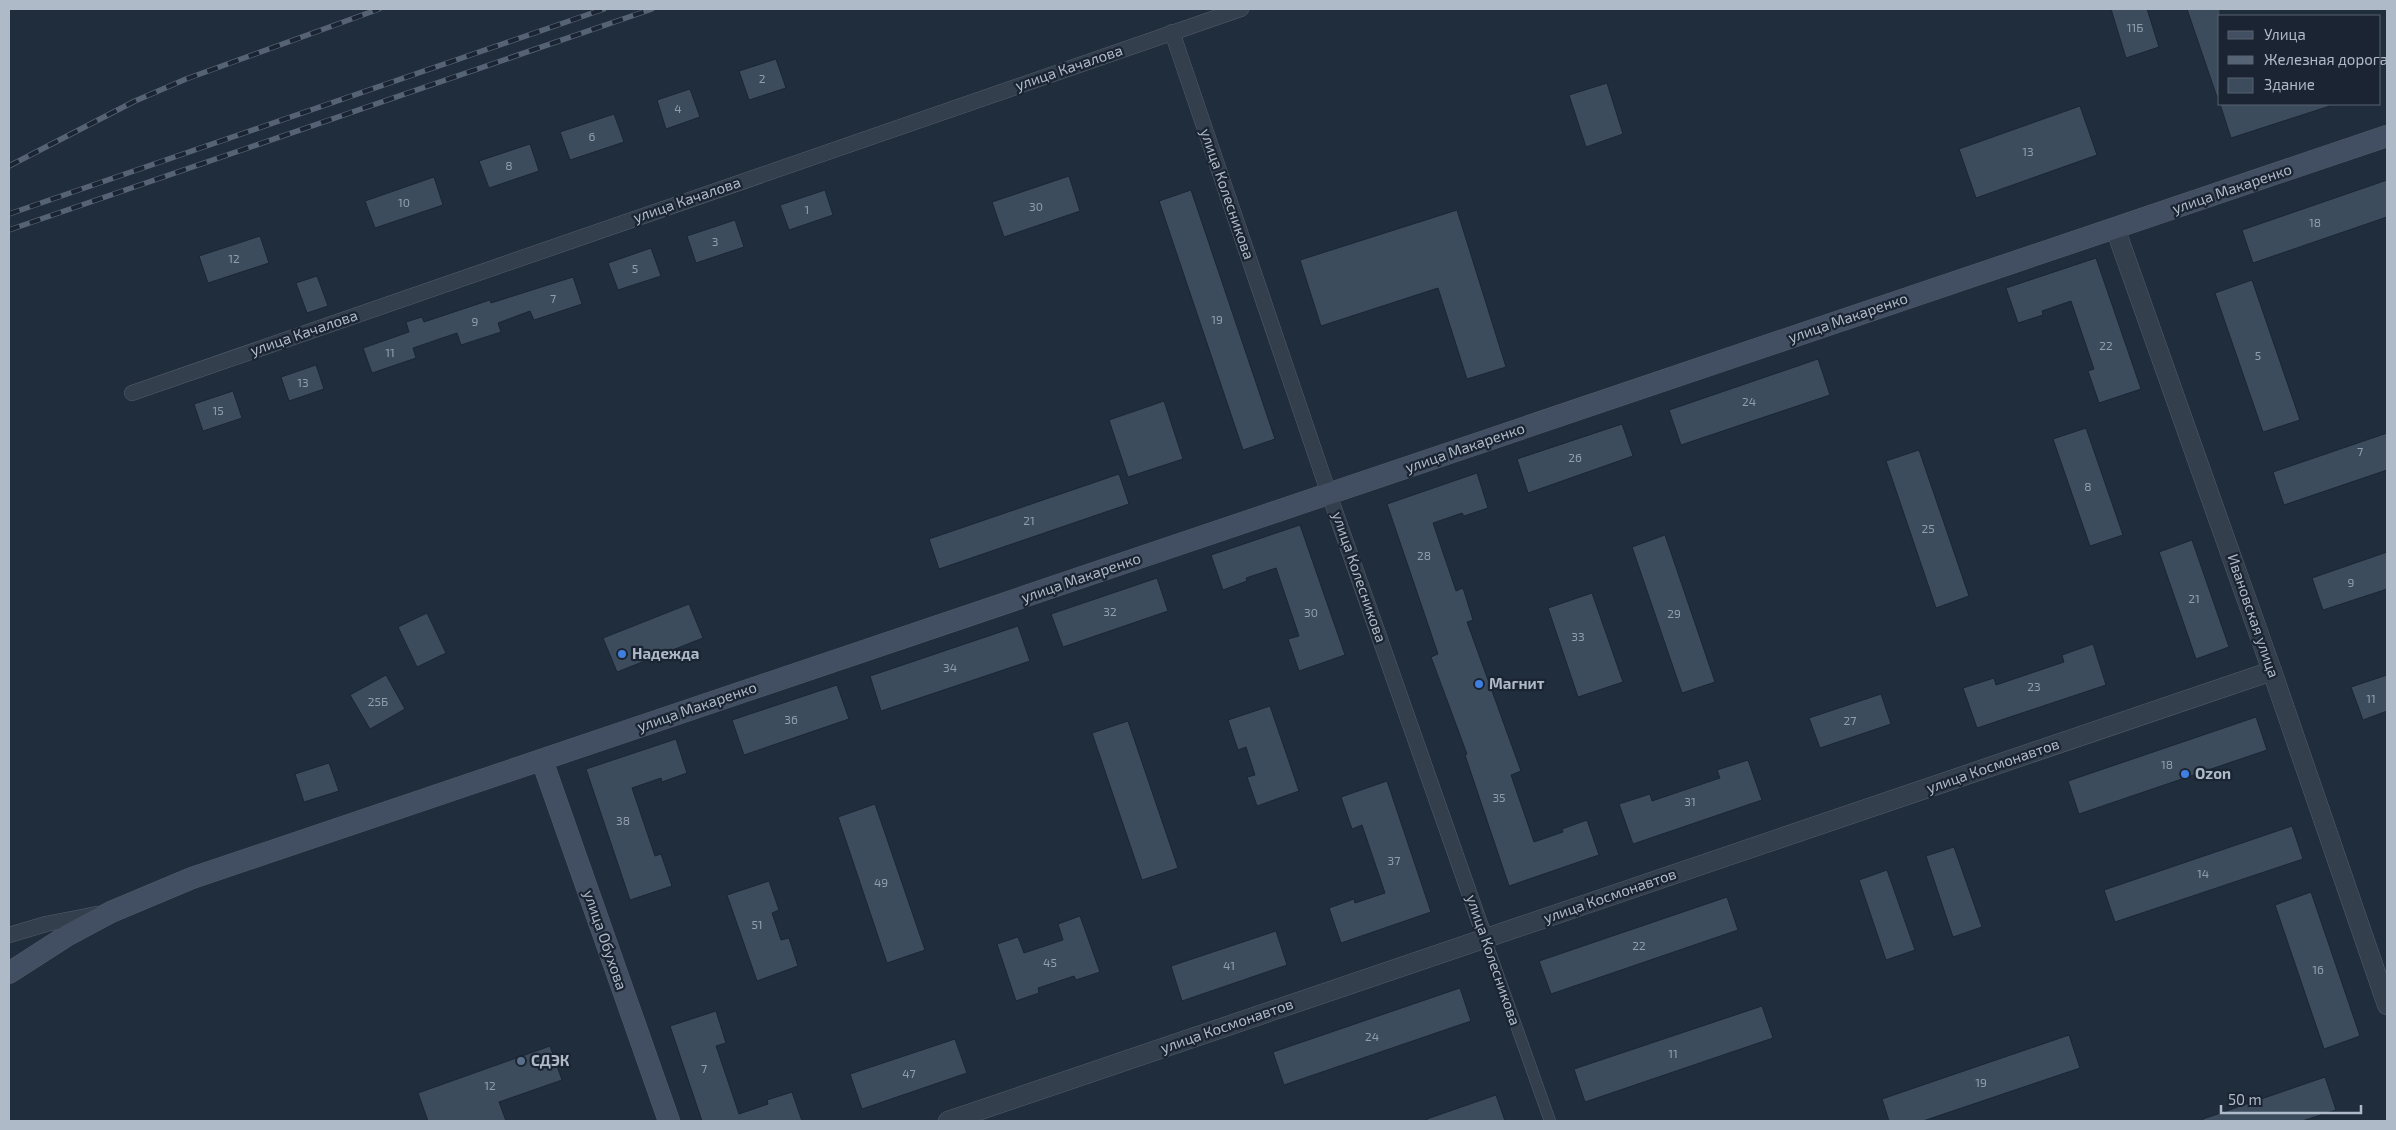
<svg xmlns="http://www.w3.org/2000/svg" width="2396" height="1130" font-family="'Exo 2',sans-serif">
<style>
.building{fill:#3c4c5d;stroke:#1c2634}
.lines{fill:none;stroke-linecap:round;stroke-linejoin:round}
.pedestrian-casing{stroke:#525d6b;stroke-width:12}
.minor-casing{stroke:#525d6b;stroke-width:16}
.tertiary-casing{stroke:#525d6b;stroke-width:20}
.secondary-casing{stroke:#525d6b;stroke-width:22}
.pedestrian{stroke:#343f4d;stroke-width:11}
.minor{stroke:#343f4d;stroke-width:15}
.tertiary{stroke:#343f4d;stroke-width:19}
.secondary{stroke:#424e61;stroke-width:21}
.rail-casing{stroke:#566375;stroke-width:5.5}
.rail{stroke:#1a2432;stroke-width:4;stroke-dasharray:11;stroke-linecap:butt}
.shop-dot{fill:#3f7fe0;stroke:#1a2432;stroke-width:2}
.service-dot{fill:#5c6f8a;stroke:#1a2432;stroke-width:2}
.labels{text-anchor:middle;stroke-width:4.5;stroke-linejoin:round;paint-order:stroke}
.number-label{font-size:12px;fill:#929eae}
.street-label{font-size:15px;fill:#afbac9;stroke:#1a2432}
.poi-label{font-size:15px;font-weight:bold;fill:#afbac9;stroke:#1a2432;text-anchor:start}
</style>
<rect width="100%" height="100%" fill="#202d3d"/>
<!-- building -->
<g class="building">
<path d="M2111,9H2147L2159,47L2126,58Z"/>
<path d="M2187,9H2220V96L2217,97Z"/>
<path d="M776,59L786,88L749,100L739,71Z"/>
<path d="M1607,83L1623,134L1586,147L1569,95Z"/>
<path d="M690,89L700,117L666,129L657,100Z"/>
<path d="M2220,104H2329L2330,106L2231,138Z"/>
<path d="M2080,106L2097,155L1976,198L1959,149Z"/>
<path d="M614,114L624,142L570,160L560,132Z"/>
<path d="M530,144L539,171L489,188L479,161Z"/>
<path d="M1069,176L1080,211L1004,237L992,202Z"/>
<path d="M434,177L443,205L375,228L365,201Z"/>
<path d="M2387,180V217L2253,263L2242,230Z"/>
<path d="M825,190L833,215L789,230L780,205Z"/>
<path d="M1191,190L1275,439L1243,450L1159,201Z"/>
<path d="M1457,210L1506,367L1467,379L1438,288L1321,326L1300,260Z"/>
<path d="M735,220L744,247L696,263L687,236Z"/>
<path d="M260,236L269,263L208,283L199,256Z"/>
<path d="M651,248L661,276L618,290L608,263Z"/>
<path d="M2096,258L2141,389L2099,403L2088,371L2094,369L2071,301L2042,311L2043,315L2018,323L2006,288Z"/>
<path d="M317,276L328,306L307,313L296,283Z"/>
<path d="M573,277L582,304L534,320L530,311L498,323L501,332L461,345L457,333L413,348L416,358L372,373L363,348L409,332L406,322L422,317L424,322L490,300L491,303Z"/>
<path d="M2252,280L2300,420L2263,432L2215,293Z"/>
<path d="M1818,359L1830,395L1681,445L1669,410Z"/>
<path d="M316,365L324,389L289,401L281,377Z"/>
<path d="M233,391L242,418L203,431L194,404Z"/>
<path d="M1164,401L1183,459L1128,477L1109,420Z"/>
<path d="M1622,424L1633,456L1528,493L1517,459Z"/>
<path d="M2086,428L2123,535L2090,546L2053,439Z"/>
<path d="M2387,433V470L2284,505L2273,472Z"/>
<path d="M1919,450L1969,596L1936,608L1886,461Z"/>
<path d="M1477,473L1488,508L1464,516L1462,513L1433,523L1456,591L1463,588L1473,620L1467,622L1521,771L1511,775L1534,842L1563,832L1562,829L1587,820L1599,855L1509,886L1465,755L1467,754L1431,657L1438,654L1387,504Z"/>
<path d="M1119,474L1129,504L939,569L929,539Z"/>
<path d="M1300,525L1345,655L1299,671L1288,639L1299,636L1276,568L1246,578L1247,581L1223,590L1211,555Z"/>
<path d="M1665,535L1715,682L1682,693L1632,547Z"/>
<path d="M2192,540L2229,647L2196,659L2159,552Z"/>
<path d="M2387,552V589L2323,610L2312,578Z"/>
<path d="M1157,578L1168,611L1063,647L1051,614Z"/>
<path d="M1592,593L1623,682L1578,697L1548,608Z"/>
<path d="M689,604L703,638L617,672L603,638Z"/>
<path d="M427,613L446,653L417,667L398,627Z"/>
<path d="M1018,626L1030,661L881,711L870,676Z"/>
<path d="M2093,644L2106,685L1977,728L1963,688L1994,678L1996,685L2064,662L2062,655Z"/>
<path d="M386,675L405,709L370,729L350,695Z"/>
<path d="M2387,675V711L2363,720L2351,687Z"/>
<path d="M837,685L849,719L744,755L732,720Z"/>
<path d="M1881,694L1891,724L1820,748L1809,718Z"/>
<path d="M1270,706L1299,791L1257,806L1247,777L1255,775L1246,747L1238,750L1228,720Z"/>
<path d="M2256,717L2267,750L2079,814L2068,781Z"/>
<path d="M1128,721L1178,868L1142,880L1092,733Z"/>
<path d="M676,739L687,773L662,782L661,778L632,788L655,856L661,854L672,886L630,900L586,769Z"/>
<path d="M1748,760L1762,800L1633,844L1619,804L1650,794L1652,801L1720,778L1717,770Z"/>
<path d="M329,763L339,791L304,802L295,774Z"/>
<path d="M1387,781L1431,912L1341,943L1329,908L1354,899L1355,903L1385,893L1362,825L1352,829L1341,797Z"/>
<path d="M875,804L925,950L887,963L838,817Z"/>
<path d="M2292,826L2303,859L2115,922L2104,890Z"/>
<path d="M1954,847L1982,927L1953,937L1926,856Z"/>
<path d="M1887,870L1915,950L1886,960L1859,880Z"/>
<path d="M769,881L779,910L772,913L781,940L789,938L798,966L757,981L727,895Z"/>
<path d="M2311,892L2360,1036L2324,1049L2275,905Z"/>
<path d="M1727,897L1738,930L1551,994L1539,961Z"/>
<path d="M1080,916L1100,972L1076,980L1074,976L1038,988L1039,993L1016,1001L997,944L1018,937L1024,953L1063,940L1058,924Z"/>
<path d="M1276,931L1287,965L1182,1001L1171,966Z"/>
<path d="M1460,988L1471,1021L1284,1085L1273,1052Z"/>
<path d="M1762,1006L1773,1038L1585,1102L1574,1069Z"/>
<path d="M716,1011L726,1043L716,1046L739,1114L768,1104L767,1100L792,1092L802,1121H702L670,1026Z"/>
<path d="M2069,1035L2080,1068L1923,1121H1889L1882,1099Z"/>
<path d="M955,1039L967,1073L862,1109L850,1074Z"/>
<path d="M550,1046L562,1080L499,1102L506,1121H428L418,1093Z"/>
<path d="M2325,1077L2336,1110L2302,1121H2203V1119Z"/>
<path d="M1496,1095L1505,1121H1428L1427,1119Z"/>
</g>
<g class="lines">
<!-- pedestrian casing -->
<g class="pedestrian-casing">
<path id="pedestrian" d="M1485,938L1550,1121"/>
</g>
<!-- minor casing -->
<g class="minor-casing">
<g id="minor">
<path d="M1172,32L1329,494L1485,938"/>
<path d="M132,393L1241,9"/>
<path d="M9,935L46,924L97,914"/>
</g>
</g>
<!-- tertiary casing -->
<g class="tertiary-casing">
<g id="tertiary">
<path d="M2115,228L2272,671L2387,1005"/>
<path d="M948,1121L2272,671"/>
</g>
</g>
<!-- secondary casing -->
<g class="secondary-casing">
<g id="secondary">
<path d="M542,760L669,1121"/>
<path d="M9,973L68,935L111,912L192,878L2387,136"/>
</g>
</g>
<!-- pedestrian -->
<use href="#pedestrian" class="pedestrian"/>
<!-- minor -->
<use href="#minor" class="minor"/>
<!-- tertiary -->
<use href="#tertiary" class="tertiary"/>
<!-- secondary -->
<use href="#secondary" class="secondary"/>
<!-- rail casing -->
<g class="rail-casing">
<g id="rail">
<path d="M9,166L135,101L186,79L379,9"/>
<path d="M9,214L604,9"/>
<path d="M9,230L652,9"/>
</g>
</g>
<!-- rail -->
<use href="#rail" class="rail"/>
</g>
<!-- markers -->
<g class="shop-dot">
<circle cx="622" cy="654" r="5"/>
<circle cx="1479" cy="684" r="5"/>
<circle cx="2185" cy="774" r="5"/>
</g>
<circle class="service-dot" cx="521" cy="1061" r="5"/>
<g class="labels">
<!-- number labels -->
<g class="number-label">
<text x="2135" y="32">11Б</text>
<text x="762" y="83">2</text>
<text x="678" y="113">4</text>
<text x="592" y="141">6</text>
<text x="2028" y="156">13</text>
<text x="509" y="170">8</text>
<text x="404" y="207">10</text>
<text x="1036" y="211">30</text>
<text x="807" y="214">1</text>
<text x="2315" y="227">18</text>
<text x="715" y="246">3</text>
<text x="234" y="263">12</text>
<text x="635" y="273">5</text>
<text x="553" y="303">7</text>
<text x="1217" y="324">19</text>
<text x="475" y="326">9</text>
<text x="2106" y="350">22</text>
<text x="390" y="357">11</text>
<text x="2258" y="360">5</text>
<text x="303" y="387">13</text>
<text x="1749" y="406">24</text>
<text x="218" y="415">15</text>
<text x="2360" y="456">7</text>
<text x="1575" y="462">26</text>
<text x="2088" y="491">8</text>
<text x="1029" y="525">21</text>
<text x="1928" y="533">25</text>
<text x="1424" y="560">28</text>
<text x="2351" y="587">9</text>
<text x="2194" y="603">21</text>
<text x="1110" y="616">32</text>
<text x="1311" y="617">30</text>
<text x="1674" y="618">29</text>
<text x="1578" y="641">33</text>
<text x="950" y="672">34</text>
<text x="2034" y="691">23</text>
<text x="2371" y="703">11</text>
<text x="378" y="706">25Б</text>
<text x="791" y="724">36</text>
<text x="1850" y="725">27</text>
<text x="2167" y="769">18</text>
<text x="1499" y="802">35</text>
<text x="1690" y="806">31</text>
<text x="623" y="825">38</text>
<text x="1394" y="865">37</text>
<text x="2203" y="878">14</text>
<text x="881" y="887">49</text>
<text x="757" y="929">51</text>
<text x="1639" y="950">22</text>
<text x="1050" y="967">45</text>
<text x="1229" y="970">41</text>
<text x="2318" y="974">16</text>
<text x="1372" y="1041">24</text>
<text x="1673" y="1058">11</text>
<text x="704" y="1073">7</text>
<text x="909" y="1078">47</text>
<text x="1981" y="1087">19</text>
<text x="490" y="1090">12</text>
</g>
<!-- street labels -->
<g class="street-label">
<text transform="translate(1069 68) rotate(-19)" y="5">улица Качалова</text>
<text transform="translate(2232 189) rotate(-19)" y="5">улица Макаренко</text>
<text transform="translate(1227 194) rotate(71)" y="5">улица Колесникова</text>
<text transform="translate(687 200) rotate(-19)" y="5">улица Качалова</text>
<text transform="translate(1848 318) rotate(-19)" y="5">улица Макаренко</text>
<text transform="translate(304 333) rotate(-19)" y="5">улица Качалова</text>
<text transform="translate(1465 448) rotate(-19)" y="5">улица Макаренко</text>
<text transform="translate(1359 577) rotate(71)" y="5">улица Колесникова</text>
<text transform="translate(1081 578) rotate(-19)" y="5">улица Макаренко</text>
<text transform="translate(2253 616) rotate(71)" y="5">Ивановская улица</text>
<text transform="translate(697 707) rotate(-19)" y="5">улица Макаренко</text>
<text transform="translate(1993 766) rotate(-19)" y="5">улица Космонавтов</text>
<text transform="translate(1610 896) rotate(-19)" y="5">улица Космонавтов</text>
<text transform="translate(605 940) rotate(71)" y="5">улица Обухова</text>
<text transform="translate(1493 960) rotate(71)" y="5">улица Колесникова</text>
<text transform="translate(1227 1026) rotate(-19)" y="5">улица Космонавтов</text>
</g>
<!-- poi labels -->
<g class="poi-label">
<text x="632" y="659">Надежда</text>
<text x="1489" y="689">Магнит</text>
<text x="2195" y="779">Ozon</text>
<text x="531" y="1066">СДЭК</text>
</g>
</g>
<!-- border -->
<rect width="2396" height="1130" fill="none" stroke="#afbac9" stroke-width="20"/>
<!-- legend -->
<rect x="2218" y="15" width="162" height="90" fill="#1a2432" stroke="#56606e"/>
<rect x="2228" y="31" width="25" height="8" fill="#424e61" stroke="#56606e"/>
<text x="2264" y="40" font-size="15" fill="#afbac9">Улица</text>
<rect x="2228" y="56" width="25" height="8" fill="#566375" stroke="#56606e"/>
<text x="2264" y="65" font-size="15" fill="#afbac9">Железная дорога</text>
<rect x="2228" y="78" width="25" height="15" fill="#3c4c5d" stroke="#56606e"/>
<text x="2264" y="90" font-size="15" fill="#afbac9">Здание</text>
<!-- scale -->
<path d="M2221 1105v8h140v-8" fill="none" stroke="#afbac9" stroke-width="2.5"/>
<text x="2228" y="1105" font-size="15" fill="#afbac9" stroke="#1a2432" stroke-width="4" paint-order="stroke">50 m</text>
</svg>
